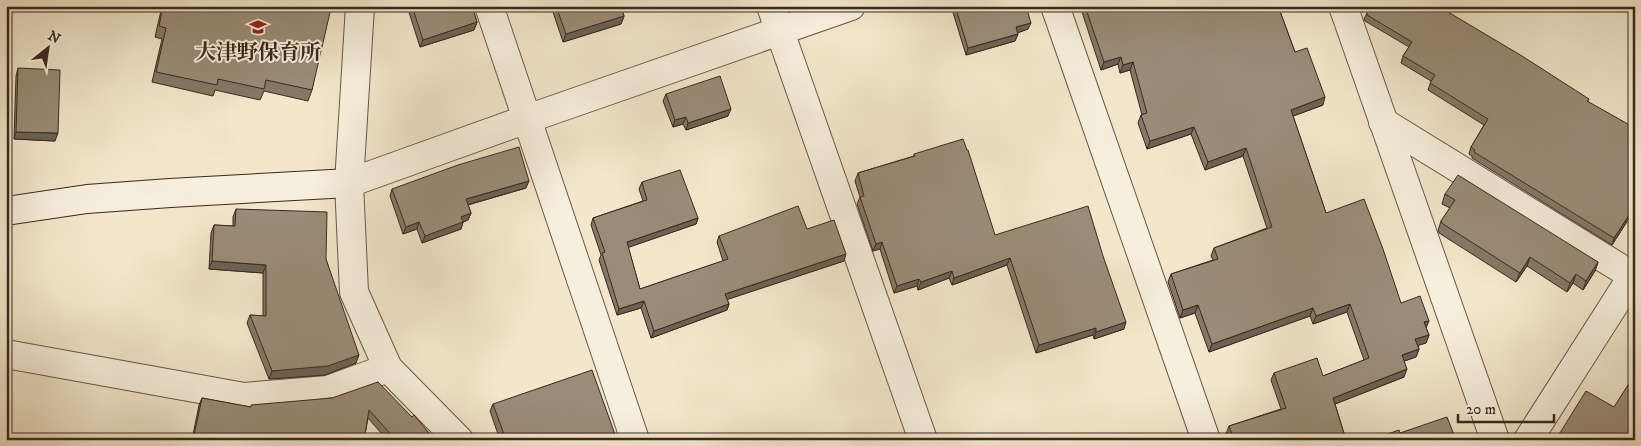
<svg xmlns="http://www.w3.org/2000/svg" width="1641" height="446" font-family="'IM FELL DW Pica','Noto Serif JP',serif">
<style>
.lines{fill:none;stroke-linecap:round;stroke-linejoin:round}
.street-casing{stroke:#68584a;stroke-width:30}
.secondary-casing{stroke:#3a291f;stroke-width:30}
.street{stroke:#f7efdd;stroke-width:28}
.secondary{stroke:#f7efdd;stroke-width:28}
.wall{fill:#847867;stroke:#3a291f}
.shaded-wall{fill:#6c6254;stroke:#3a291f}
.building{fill:#9a8c78;stroke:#3a291f}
.labels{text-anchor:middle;stroke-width:4;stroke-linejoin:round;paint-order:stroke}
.poi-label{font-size:21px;font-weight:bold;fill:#3a291f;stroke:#f7efdd}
</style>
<rect width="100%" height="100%" fill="#f2e7cb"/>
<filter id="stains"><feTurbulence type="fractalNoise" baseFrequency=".004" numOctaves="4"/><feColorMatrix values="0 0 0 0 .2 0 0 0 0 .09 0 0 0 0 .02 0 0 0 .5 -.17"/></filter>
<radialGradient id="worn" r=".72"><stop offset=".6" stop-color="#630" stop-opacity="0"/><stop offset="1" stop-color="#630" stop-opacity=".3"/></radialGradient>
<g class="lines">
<!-- street casing -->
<g class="street-casing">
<g id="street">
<path d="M360,6L349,183L354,292L388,368L459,440"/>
<path d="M489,6L635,440"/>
<path d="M771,6L923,440"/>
<path d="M1055,6L1206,440"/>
<path d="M1343,6L1495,440"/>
<path d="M1383,122L1633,276"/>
<path d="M349,183L527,119L851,6"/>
<path d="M6,354L244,397L328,390L388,368"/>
<path d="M1528,440L1635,272"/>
</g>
</g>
<!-- secondary casing -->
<g class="secondary-casing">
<path id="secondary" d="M6,211L87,199L170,193L349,183"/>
</g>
<!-- street -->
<use href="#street" class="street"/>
<!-- secondary -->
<use href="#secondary" class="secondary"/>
</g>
<!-- wall -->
<g class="wall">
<path d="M162,6H324L312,90L308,101L264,91L260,100L215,90L213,96L152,82L162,39L155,37Z"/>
<path d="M407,6H472L477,22L474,30L420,47Z"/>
<path d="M551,6H621L624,16L621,24L563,42Z"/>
<path d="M951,6H1026L1028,29L1017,33L1018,34L1015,41L966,55Z"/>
<path d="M1080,6H1278L1295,52L1323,105L1293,116L1326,213L1401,303L1426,328L1429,335L1426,343L1418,345L1419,349L1416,357L1404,361V377L1335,404L1346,440H1228L1226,434L1229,426L1281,409L1271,380L1274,373L1323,376L1364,360L1347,312L1313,324L1310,316L1209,352L1195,313L1180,318L1168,282L1171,274L1213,260L1211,256L1214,248L1267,228L1243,156L1205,170L1191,134L1147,149L1138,123L1141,115H1142L1130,70L1120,73L1118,64L1101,70Z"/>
<path d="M1367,13L1589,99L1588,101L1635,209L1612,245L1472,158V156L1469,154L1471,147L1484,125L1428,90L1431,81L1401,63L1403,56L1409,47L1365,21L1364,19Z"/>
<path d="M18,68L55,141L14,139L16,76Z"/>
<path d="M666,94L728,116L686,130L683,124L673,127L663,101Z"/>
<path d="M914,154L995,235L1124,329L1094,339L1093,335L1036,353L1007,265L952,285L949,278L918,290L917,286L894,293L880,249L873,251L857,204L860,197L855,181L858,173L914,156Z"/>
<path d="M642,182L698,218L696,224L628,247L640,289L723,261L717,242L719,236L807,229L844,261L727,299L729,304L727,310L651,338L641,308L617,315L599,260L601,255L591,225L593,218L643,201L639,189Z"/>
<path d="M526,188L468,205L471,213L468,220L463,222L461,229L422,243L417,229L403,234L390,196L392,189Z"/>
<path d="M1445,194L1598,262L1595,271L1583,290L1573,283L1567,292L1527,266L1516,282L1439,233L1438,231L1441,221L1450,208L1442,204Z"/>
<path d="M236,209L326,259L356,363L325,375L269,379L247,323L250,315L263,316V273L209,269L211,233L214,225L233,226V217Z"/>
<path d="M202,398L250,407L332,398L412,417L429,433L427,440H387L368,418L364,440H192L199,405Z"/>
<path d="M493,404L617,440H500L490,411Z"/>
<path d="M1614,407L1635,440H1557L1558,436Z"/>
</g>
<!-- shaded-wall -->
<g class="shaded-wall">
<path d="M624,16L621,24L563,42L566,34Z"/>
<path d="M477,22L474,30L420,47L423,40Z"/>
<path d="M1031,23L1028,29L1014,34L1016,27Z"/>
<path d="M1018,34L1015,41L966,55L968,48Z"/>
<path d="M1121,57L1118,64L1101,70L1104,62Z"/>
<path d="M1133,62L1130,70L1120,73L1123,65Z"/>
<path d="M1325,97L1323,105L1288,118L1291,110Z"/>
<path d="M731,109L728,116L686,130L688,123Z"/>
<path d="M686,117L683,124L673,127L675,120Z"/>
<path d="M1194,127L1191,134L1147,149L1150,141Z"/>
<path d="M16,132L58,133L55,141L14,139Z"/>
<path d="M1246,148L1243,156L1205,170L1208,162Z"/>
<path d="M529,181L526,188L463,206L466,199Z"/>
<path d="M1635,206V209L1612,245L1614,238Z"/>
<path d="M471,213L468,220L463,222L461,229L422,243L425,236L461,217Z"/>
<path d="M698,218L696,224L624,249L627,242Z"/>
<path d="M419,222L417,229L403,234L406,227Z"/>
<path d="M882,242L880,249L873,251L876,244Z"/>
<path d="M846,254L844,261L723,301L725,294Z"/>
<path d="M1530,257L1527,266L1516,282L1520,273Z"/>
<path d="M1010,258L1007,265L952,285L954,278Z"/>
<path d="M212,261L266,265L263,273L209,269Z"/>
<path d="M1598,262L1595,271L1583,290L1586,281Z"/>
<path d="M952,271L949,278L918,290L921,282Z"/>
<path d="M1576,274L1573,283L1567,292L1570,283Z"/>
<path d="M919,279L917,286L894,293L897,286Z"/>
<path d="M644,301L641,308L617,315L619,309Z"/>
<path d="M729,304L727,310L651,338L654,331Z"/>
<path d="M1350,304L1347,312L1313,324L1316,316Z"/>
<path d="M1198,305L1195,313L1180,318L1183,310Z"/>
<path d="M1313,308L1310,316L1209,352L1212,344Z"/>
<path d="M1429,321L1426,328L1424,322Z"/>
<path d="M1126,322L1124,329L1094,339L1096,332Z"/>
<path d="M1096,328L1093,335L1036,353L1039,345Z"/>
<path d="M1429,335L1426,343L1413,347L1415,339Z"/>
<path d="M1419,349L1416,357L1399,363L1402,355Z"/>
<path d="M359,355L356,363L325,375L269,379L272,371Z"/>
<path d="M1407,369L1404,377L1330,406L1333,398Z"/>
<path d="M429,433L427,440H422Z"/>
</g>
<!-- building -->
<g class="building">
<path d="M163,6H324L331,8L312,90L266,80L264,89L218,79L217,85L156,72L166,28L159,26Z"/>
<path d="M412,6H472L477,22L423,40Z"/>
<path d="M556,6H621L624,16L566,34Z"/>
<path d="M955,6H1026L1031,23L1016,27L1018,34L968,48Z"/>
<path d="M1085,6H1278L1295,52L1307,48L1325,97L1291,110L1326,213L1364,199L1383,249L1401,303L1420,296L1429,321L1424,322L1429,335L1415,339L1419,349L1402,355L1407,369L1333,398L1346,440H1234L1229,426L1286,408L1274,373L1317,358L1323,376L1369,358L1350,304L1316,316L1313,308L1212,344L1198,305L1183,310L1171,274L1218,259L1214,248L1272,227L1246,148L1208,162L1194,127L1150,141L1141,115L1147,113L1133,62L1123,65L1121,57L1104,62Z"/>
<path d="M1370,6H1438L1522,56L1589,99L1587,101L1635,128V206L1614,238L1474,152L1475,150L1471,147L1488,119L1430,83L1435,75L1403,56L1412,42L1367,15V13Z"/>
<path d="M18,68L60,70L58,133L16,132Z"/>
<path d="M720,76L731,109L688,123L686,117L675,120L666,94Z"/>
<path d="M963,139L967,150H968L995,235L1088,206L1103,256L1126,322L1096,332V328L1039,345L1010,258L954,278L952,271L921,282L919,279L897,286L882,242L876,244L860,197L864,196L858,173L915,156L914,154Z"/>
<path d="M519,147L529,181L466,199L471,213L461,217L463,222L425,236L419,222L406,227L392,189L458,165Z"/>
<path d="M680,170L698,218L627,242L640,289L728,259L719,236L798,206L807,229L834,220L846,254L725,294L729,304L654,331L644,301L619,309L602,253L605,252L593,218L647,200L642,182Z"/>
<path d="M1458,175L1598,262L1586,281L1576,274L1570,283L1530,257L1520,273L1443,224L1441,221L1455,200L1445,194Z"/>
<path d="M236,209L327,212L326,259L359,355L328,366L272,371L250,315L266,316V265L212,261L214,225L235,226Z"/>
<path d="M592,370L617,440H561L560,438L556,440H506L493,404Z"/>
<path d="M378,382L412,417L414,415L429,433L422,440H396L369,410L364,440H193L202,398L251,407V405L332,398Z"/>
<path d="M1628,385L1635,390V440H1563L1558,436L1586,391L1614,407Z"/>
<path d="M1447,417L1456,440H1371L1399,430L1400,433Z"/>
<path d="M1161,437L1162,440H1154Z"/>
</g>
<!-- icons -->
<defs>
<g id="school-bare" transform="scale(1.35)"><path d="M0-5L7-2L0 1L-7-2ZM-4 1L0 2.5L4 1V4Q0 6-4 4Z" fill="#8f2418" stroke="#f7efdd" stroke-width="2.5" paint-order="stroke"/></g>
</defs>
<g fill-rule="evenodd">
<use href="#school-bare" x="258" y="27"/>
</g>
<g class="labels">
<!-- poi labels -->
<g class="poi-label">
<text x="258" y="59">大津野保育所</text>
</g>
</g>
<!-- margin -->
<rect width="1641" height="446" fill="none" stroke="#f2e7cb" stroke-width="25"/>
<rect x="8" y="8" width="1626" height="431" fill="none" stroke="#3a291f" stroke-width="2.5"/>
<rect x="12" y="12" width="1616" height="421" fill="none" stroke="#3a291f"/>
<!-- north arrow -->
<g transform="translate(48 48) rotate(30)" stroke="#f7efdd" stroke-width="4" paint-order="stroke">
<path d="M0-4L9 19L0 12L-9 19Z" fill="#3a291f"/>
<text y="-8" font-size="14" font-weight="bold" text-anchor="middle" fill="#3a291f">N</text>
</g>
<!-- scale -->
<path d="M1458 414v8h96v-8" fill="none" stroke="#3a291f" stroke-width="2.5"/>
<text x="1466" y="414" font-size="15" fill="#3a291f" stroke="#f7efdd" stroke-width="4" paint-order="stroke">20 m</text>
<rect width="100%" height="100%" filter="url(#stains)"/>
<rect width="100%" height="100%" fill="url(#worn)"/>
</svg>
